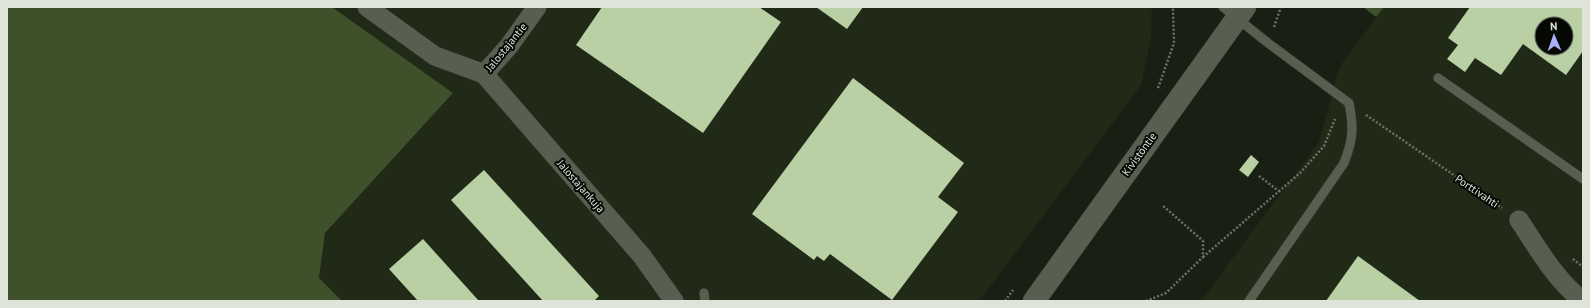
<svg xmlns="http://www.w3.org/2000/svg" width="1590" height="308" font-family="'PT Sans',sans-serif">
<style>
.built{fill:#212a17;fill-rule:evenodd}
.forest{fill:#3e512b}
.building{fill:#b9cfa4;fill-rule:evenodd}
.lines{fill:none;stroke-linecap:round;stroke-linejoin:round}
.lane-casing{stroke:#353932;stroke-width:10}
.street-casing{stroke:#353932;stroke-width:20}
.secondary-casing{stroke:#353932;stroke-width:23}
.path{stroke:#6c7267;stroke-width:2.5;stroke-dasharray:2 2;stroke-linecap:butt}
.lane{stroke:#575f50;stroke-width:9}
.street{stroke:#575f50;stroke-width:19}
.secondary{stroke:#575f50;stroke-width:22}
.labels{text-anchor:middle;stroke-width:4;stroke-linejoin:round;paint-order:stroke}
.street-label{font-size:11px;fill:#dfe4db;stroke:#060804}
</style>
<rect width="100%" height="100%" fill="#192013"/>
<!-- built -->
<g class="built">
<path d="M332,7H1148L1152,10L1151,37L1141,85L979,301H342L319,279L325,233L453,93Z"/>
<path d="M1384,7H1583V301H1201L1319,142L1340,66ZM1542,24H1566V48H1542Z"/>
</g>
<!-- forest -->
<g class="forest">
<path d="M7,7H332L453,93L325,233L319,278L342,301H7Z"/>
<path d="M1363,7H1384L1376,17Z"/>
</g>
<!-- building -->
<g class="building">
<path d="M602,7H759L781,22L703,133L576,45Z"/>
<path d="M816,7H863L847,29Z"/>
<path d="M1470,7H1583V51L1566,75L1523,44L1501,75L1475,58L1465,72L1447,59L1458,45L1448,38ZM1542,24H1566V48H1542Z"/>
<path d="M853,78L964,163L938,197L958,212L892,300L830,254L824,261L817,256L814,260L752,214Z"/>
<path d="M1251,155L1259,162L1248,177L1239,170Z"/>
<path d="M484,170L599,296L594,301H543L451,200Z"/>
<path d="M423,239L479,301H418L389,269Z"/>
<path d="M1358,256L1420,301H1326Z"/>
</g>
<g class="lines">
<!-- lane casing -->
<g class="lane-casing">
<g id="lane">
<path d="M1223,7L1268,43L1349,103C1354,128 1353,140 1344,163L1249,301"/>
<path d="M1438,78L1583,179"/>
<path d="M704,293L705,301"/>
</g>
</g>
<!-- street casing -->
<g class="street-casing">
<g id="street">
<path d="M367,7L435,56L484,74L509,46L537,7"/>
<path d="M484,74L642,256L674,301"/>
<path d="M1519,220C1537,247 1556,281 1583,301"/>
</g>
</g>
<!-- secondary casing -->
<g class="secondary-casing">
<path id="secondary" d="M1034,301L1245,7"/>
</g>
<!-- path -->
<g class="path">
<path d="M1274,27L1281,7"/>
<path d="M1158,88L1174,43L1173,10L1176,7"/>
<path d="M1366,115L1502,208"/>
<path d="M1259,176L1280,192"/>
<path d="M1203,257L1300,173L1324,146L1335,119"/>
<path d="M1573,259L1583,267"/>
<path d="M1005,301L1013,290"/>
<path d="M1146,301L1166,293L1203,257V241L1162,205"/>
</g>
<!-- lane -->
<use href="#lane" class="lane"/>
<!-- street -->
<use href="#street" class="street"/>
<!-- secondary -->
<use href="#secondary" class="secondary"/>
</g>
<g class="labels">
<!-- street labels -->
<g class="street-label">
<text transform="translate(506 47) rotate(-51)" y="4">Jalostajantie</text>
<text transform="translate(1139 154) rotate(-54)" y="4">Kivistöntie</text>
<text transform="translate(581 186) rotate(49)" y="4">Jalostajankuja</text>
<text transform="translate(1477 191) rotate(34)" y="4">Porttivahti</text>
</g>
</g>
<!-- border -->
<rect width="1590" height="308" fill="none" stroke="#dfe4db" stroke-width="16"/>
<!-- north arrow -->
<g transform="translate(1554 36) rotate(358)"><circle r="19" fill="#060804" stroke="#5d605a"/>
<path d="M0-3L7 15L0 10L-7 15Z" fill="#a8b0fc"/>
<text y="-6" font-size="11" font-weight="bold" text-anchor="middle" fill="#dfe4db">N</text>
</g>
</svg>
